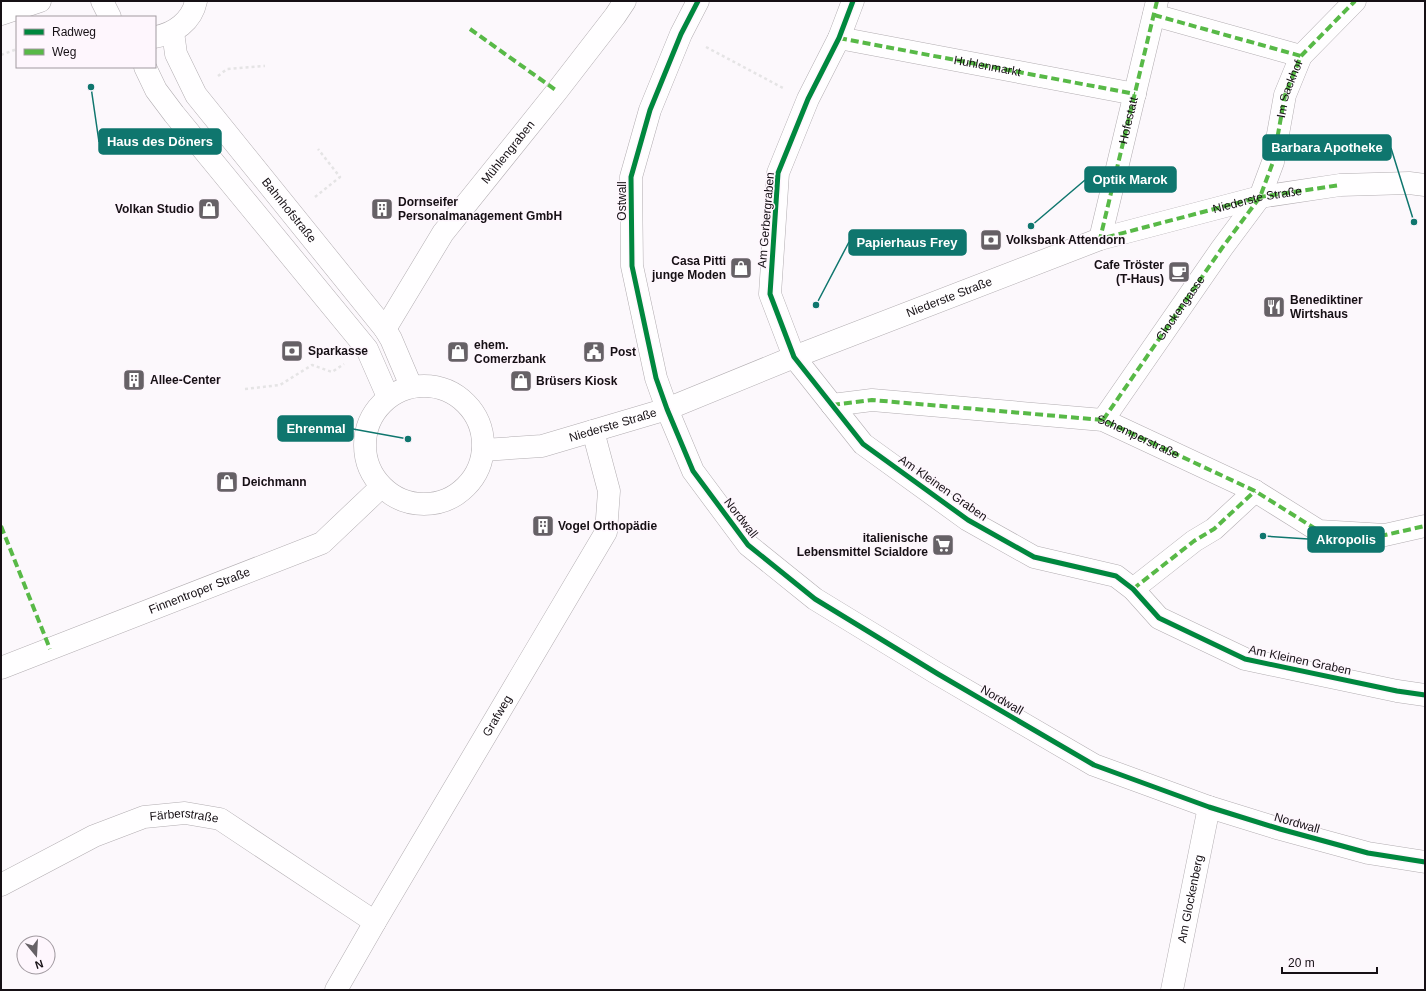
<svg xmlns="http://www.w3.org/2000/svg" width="1426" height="991" font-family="Arial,sans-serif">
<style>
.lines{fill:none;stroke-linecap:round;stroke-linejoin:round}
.minor-casing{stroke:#b2adb1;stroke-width:23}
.tertiary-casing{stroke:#b2adb1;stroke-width:23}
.path{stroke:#e5e4e5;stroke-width:2.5;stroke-dasharray:3 3;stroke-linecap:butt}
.minor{stroke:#fffeff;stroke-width:22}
.tertiary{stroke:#fffeff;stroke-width:22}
.quiet{stroke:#58b947;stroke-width:4;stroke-dasharray:8 4;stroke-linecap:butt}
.cycleway-casing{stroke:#fef6fd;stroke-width:8}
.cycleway{stroke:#00873e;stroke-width:5}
.labels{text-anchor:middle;stroke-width:3;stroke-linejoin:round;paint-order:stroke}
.street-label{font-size:12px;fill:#161015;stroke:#fef6fd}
.poi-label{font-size:12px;font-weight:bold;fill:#161015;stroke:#fef6fd;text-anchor:start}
.leader{fill:none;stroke:#0f766e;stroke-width:1.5}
.callout-dot{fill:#0f766e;stroke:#fef6fd;stroke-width:1.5}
.callout{fill:#0f766e;stroke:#0f766e;stroke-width:1.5}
.callout-label{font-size:13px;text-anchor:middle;font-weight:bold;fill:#fff}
</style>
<rect width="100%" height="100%" fill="#fcf8fc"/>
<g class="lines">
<!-- minor casing -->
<g class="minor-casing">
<g id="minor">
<path d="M698,1L681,34L650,110L631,177L632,266L656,378L667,409L693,471L748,545L815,599L938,674L1094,765L1209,807L1280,829L1368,853L1425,862"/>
<path d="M853,1L839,38L808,99L778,173L770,294L794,357L863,444L968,520L1034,557L1116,576L1133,589L1159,618L1245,659L1397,691L1425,695"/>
<path d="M1154,15L1301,56"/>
<path id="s1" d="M839,38L1135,94"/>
<path id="s2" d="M1100,239L1157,1"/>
<path id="s3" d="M385,329L443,233L557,91L615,16L625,1"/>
<path id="s4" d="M832,405L872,400L1103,420L1255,491L1319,531L1385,535L1425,526"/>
<path id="s5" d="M1103,420L1222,248L1260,197L1273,162L1285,95L1301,56L1355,1"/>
<path id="s6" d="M483,450L542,446L667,409L794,357L1100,239L1260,197L1340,185L1409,183L1425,185"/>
<path d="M1133,589L1194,541L1214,529L1255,491"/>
<path id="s7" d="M1,885L94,836L144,817L185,813L220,819L375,922"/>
<path id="s8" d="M336,990L375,922L606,532L609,491L593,431"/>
<path id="s9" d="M1172,990L1209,807"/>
</g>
</g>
<!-- tertiary casing -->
<g class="tertiary-casing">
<g id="tertiary">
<path d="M102,1L110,17"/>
<path d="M1,14L40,1"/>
<path id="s10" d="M173,32L176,54L196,95L385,329L391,339L411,386"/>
<path d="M155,37C174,34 192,21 196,1"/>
<path d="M145,67L156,90L174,114L367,349L388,397"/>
<circle cx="424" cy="445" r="59"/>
<path id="s11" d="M1,668L322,543L381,487"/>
</g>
</g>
<!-- path -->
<g class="path">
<path d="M706,47L783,88"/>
<path d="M1,55L17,49"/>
<path d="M218,76L227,69L265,66"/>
<path d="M315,197L340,177L318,149"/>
<path d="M245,389L280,385L312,365L332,372L344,364"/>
</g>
<!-- minor -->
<use href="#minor" class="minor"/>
<!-- tertiary -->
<use href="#tertiary" class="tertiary"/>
<!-- quiet -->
<g class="quiet">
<path id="s12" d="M1157,1L1100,239L1260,197L1340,185"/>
<path d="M1154,15L1301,56"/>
<path d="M470,29L557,91"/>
<path d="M839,38L1135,94"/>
<path d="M832,405L872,400L1103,420L1255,491L1319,531L1385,535L1425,526"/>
<path d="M1103,420L1222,248L1260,197L1273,162L1285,95L1301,56L1355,1"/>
<path d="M1,526L50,649"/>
<path d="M1133,589L1194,541L1214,529L1255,491"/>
</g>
<!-- cycleway casing -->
<g class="cycleway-casing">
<g id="cycleway">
<path d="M698,1L681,34L650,110L631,177L632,266L656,378L667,409L693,471L748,545L815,599L938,674L1094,765L1209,807L1280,829L1368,853L1425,862"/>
<path d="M853,1L839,38L808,99L778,173L770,294L794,357L863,444L968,520L1034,557L1116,576L1133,589L1159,618L1245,659L1397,691L1425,695"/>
</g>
</g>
<!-- cycleway -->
<use href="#cycleway" class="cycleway"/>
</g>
<!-- icons -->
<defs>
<g id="shop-square" transform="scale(1.15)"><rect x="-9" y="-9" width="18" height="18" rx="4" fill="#666166" stroke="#fef6fd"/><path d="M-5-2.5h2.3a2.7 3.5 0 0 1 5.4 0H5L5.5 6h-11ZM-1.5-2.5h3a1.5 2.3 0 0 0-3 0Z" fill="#fff"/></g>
<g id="building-square" transform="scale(1.15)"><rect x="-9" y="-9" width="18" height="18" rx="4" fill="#666166" stroke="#fef6fd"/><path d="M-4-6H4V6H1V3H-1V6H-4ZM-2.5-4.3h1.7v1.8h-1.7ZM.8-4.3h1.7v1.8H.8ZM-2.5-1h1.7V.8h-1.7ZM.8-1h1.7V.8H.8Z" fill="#fff"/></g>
<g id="bank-square" transform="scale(1.15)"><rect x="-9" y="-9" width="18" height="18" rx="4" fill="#666166" stroke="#fef6fd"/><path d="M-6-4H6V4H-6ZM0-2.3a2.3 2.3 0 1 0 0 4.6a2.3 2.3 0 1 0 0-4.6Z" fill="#fff"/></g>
<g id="cafe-square" transform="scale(1.15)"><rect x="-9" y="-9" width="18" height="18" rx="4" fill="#666166" stroke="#fef6fd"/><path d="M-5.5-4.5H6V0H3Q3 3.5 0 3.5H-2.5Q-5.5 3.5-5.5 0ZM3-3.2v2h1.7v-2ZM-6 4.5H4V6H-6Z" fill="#fff"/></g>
<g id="restaurant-square" transform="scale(1.15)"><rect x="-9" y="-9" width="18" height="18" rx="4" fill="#666166" stroke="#fef6fd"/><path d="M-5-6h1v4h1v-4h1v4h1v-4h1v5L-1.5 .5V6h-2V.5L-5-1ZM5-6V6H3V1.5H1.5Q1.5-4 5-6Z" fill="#fff"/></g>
<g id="civic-square" transform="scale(1.15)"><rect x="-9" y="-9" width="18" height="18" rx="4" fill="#666166" stroke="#fef6fd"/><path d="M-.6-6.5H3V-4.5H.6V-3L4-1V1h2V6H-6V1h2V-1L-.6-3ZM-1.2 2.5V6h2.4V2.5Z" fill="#fff"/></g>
<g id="supermarket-square" transform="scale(1.15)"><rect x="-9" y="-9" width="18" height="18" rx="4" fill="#666166" stroke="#fef6fd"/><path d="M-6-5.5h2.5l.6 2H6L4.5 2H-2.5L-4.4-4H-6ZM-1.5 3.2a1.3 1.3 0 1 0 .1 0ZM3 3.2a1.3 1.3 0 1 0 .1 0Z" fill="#fff"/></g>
</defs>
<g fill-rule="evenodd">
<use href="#shop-square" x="209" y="209"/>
<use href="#building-square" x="382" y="209"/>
<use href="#bank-square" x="991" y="240"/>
<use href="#shop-square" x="741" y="268"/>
<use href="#cafe-square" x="1179" y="272"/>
<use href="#restaurant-square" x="1274" y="307"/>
<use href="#bank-square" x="292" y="351"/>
<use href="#shop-square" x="458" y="352"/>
<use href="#civic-square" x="594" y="352"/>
<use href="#building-square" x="134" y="380"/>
<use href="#shop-square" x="521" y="381"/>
<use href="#shop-square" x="227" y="482"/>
<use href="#building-square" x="543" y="526"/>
<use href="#supermarket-square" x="943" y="545"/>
</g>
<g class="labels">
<!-- street labels -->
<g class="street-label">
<text dy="4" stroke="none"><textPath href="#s1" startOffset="151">Huhlenmarkt</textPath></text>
<text dy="4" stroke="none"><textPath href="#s5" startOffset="385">Im Sackhof</textPath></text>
<text dy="4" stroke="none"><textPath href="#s2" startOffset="122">Hofestatt</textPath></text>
<text dy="4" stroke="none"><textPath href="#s3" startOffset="216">Mühlengraben</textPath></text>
<text dy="4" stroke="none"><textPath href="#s12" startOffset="407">Niederste Straße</textPath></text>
<text transform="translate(622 201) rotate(-90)" y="4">Ostwall</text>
<text dy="4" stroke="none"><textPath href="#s10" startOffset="216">Bahnhofstraße</textPath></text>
<text transform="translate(766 220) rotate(-85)" y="4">Am Gerbergraben</text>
<text dy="4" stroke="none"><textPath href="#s6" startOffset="493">Niederste Straße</textPath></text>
<text dy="4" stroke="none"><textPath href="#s5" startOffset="136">Glockengasse</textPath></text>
<text dy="4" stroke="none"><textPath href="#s6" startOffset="133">Niederste Straße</textPath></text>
<text dy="4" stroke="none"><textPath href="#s4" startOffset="311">Schemperstraße</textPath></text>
<text transform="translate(943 488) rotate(35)" y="4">Am Kleinen Graben</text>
<text transform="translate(741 518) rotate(52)" y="4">Nordwall</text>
<text dy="4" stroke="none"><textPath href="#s11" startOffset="213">Finnentroper Straße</textPath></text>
<text transform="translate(1300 660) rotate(12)" y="4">Am Kleinen Graben</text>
<text transform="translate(1002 700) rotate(30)" y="4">Nordwall</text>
<text dy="4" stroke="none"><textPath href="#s8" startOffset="318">Grafweg</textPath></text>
<text dy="4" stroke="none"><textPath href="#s7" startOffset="199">Färberstraße</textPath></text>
<text transform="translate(1297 823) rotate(16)" y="4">Nordwall</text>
<text dy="4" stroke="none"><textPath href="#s9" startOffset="93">Am Glockenberg</textPath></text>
</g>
<!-- poi labels -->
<g class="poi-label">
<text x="398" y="206">Dornseifer<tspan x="398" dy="14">Personalmanagement GmbH</tspan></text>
<text x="194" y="213" text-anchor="end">Volkan Studio</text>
<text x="1006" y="244">Volksbank Attendorn</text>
<text x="726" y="265" text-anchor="end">Casa Pitti<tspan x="726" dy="14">junge Moden</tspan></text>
<text x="1164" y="269" text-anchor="end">Cafe Tröster<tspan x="1164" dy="14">(T-Haus)</tspan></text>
<text x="1290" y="304">Benediktiner<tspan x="1290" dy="14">Wirtshaus</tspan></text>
<text x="474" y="349">ehem.<tspan x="474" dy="14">Comerzbank</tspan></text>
<text x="308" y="355">Sparkasse</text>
<text x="610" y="356">Post</text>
<text x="150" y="384">Allee-Center</text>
<text x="536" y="385">Brüsers Kiosk</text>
<text x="242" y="486">Deichmann</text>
<text x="558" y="530">Vogel Orthopädie</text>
<text x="928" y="542" text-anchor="end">italienische<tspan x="928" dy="14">Lebensmittel Scialdore</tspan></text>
</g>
</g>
<!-- callouts -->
<path class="leader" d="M91 87L99 142M1414 222L1391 148M1031 226L1085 180M816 305L849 242M408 439L353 429M1263 536L1308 539"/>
<g class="callout-dot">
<circle cx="91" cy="87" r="4"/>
<circle cx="1414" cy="222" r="4"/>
<circle cx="1031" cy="226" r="4"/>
<circle cx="816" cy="305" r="4"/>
<circle cx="408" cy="439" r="4"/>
<circle cx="1263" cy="536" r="4"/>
</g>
<g class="callout">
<rect x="99" y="129" width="122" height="25" rx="4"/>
<rect x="1263" y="135" width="128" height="25" rx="4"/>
<rect x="1085" y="167" width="91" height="25" rx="4"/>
<rect x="849" y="230" width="117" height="25" rx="4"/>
<rect x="278" y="416" width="75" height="25" rx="4"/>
<rect x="1308" y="527" width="76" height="25" rx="4"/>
</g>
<g class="callout-label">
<text x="160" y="146">Haus des Döners</text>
<text x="1327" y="152">Barbara Apotheke</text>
<text x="1130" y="184">Optik Marok</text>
<text x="907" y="247">Papierhaus Frey</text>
<text x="316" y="433">Ehrenmal</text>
<text x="1346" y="544">Akropolis</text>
</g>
<!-- border -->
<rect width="1426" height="991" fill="none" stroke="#161015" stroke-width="4"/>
<!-- legend -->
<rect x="16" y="16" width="140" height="52" fill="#fef6fd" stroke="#a19aa0"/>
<rect x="24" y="29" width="20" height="6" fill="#00873e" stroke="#a19aa0"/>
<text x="52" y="36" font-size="12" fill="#161015">Radweg</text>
<rect x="24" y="49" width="20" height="6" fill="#58b947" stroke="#a19aa0"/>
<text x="52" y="56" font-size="12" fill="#161015">Weg</text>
<!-- north arrow -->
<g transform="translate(36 955) rotate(162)"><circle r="19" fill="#fef6fd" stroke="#a19aa0"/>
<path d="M0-3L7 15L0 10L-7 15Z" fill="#666166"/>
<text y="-6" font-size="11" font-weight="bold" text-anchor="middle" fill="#161015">N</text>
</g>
<!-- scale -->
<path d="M1282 967v6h95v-6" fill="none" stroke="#161015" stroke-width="2"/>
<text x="1288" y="967" font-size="12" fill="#161015" stroke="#fef6fd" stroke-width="3" paint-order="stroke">20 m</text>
</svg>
